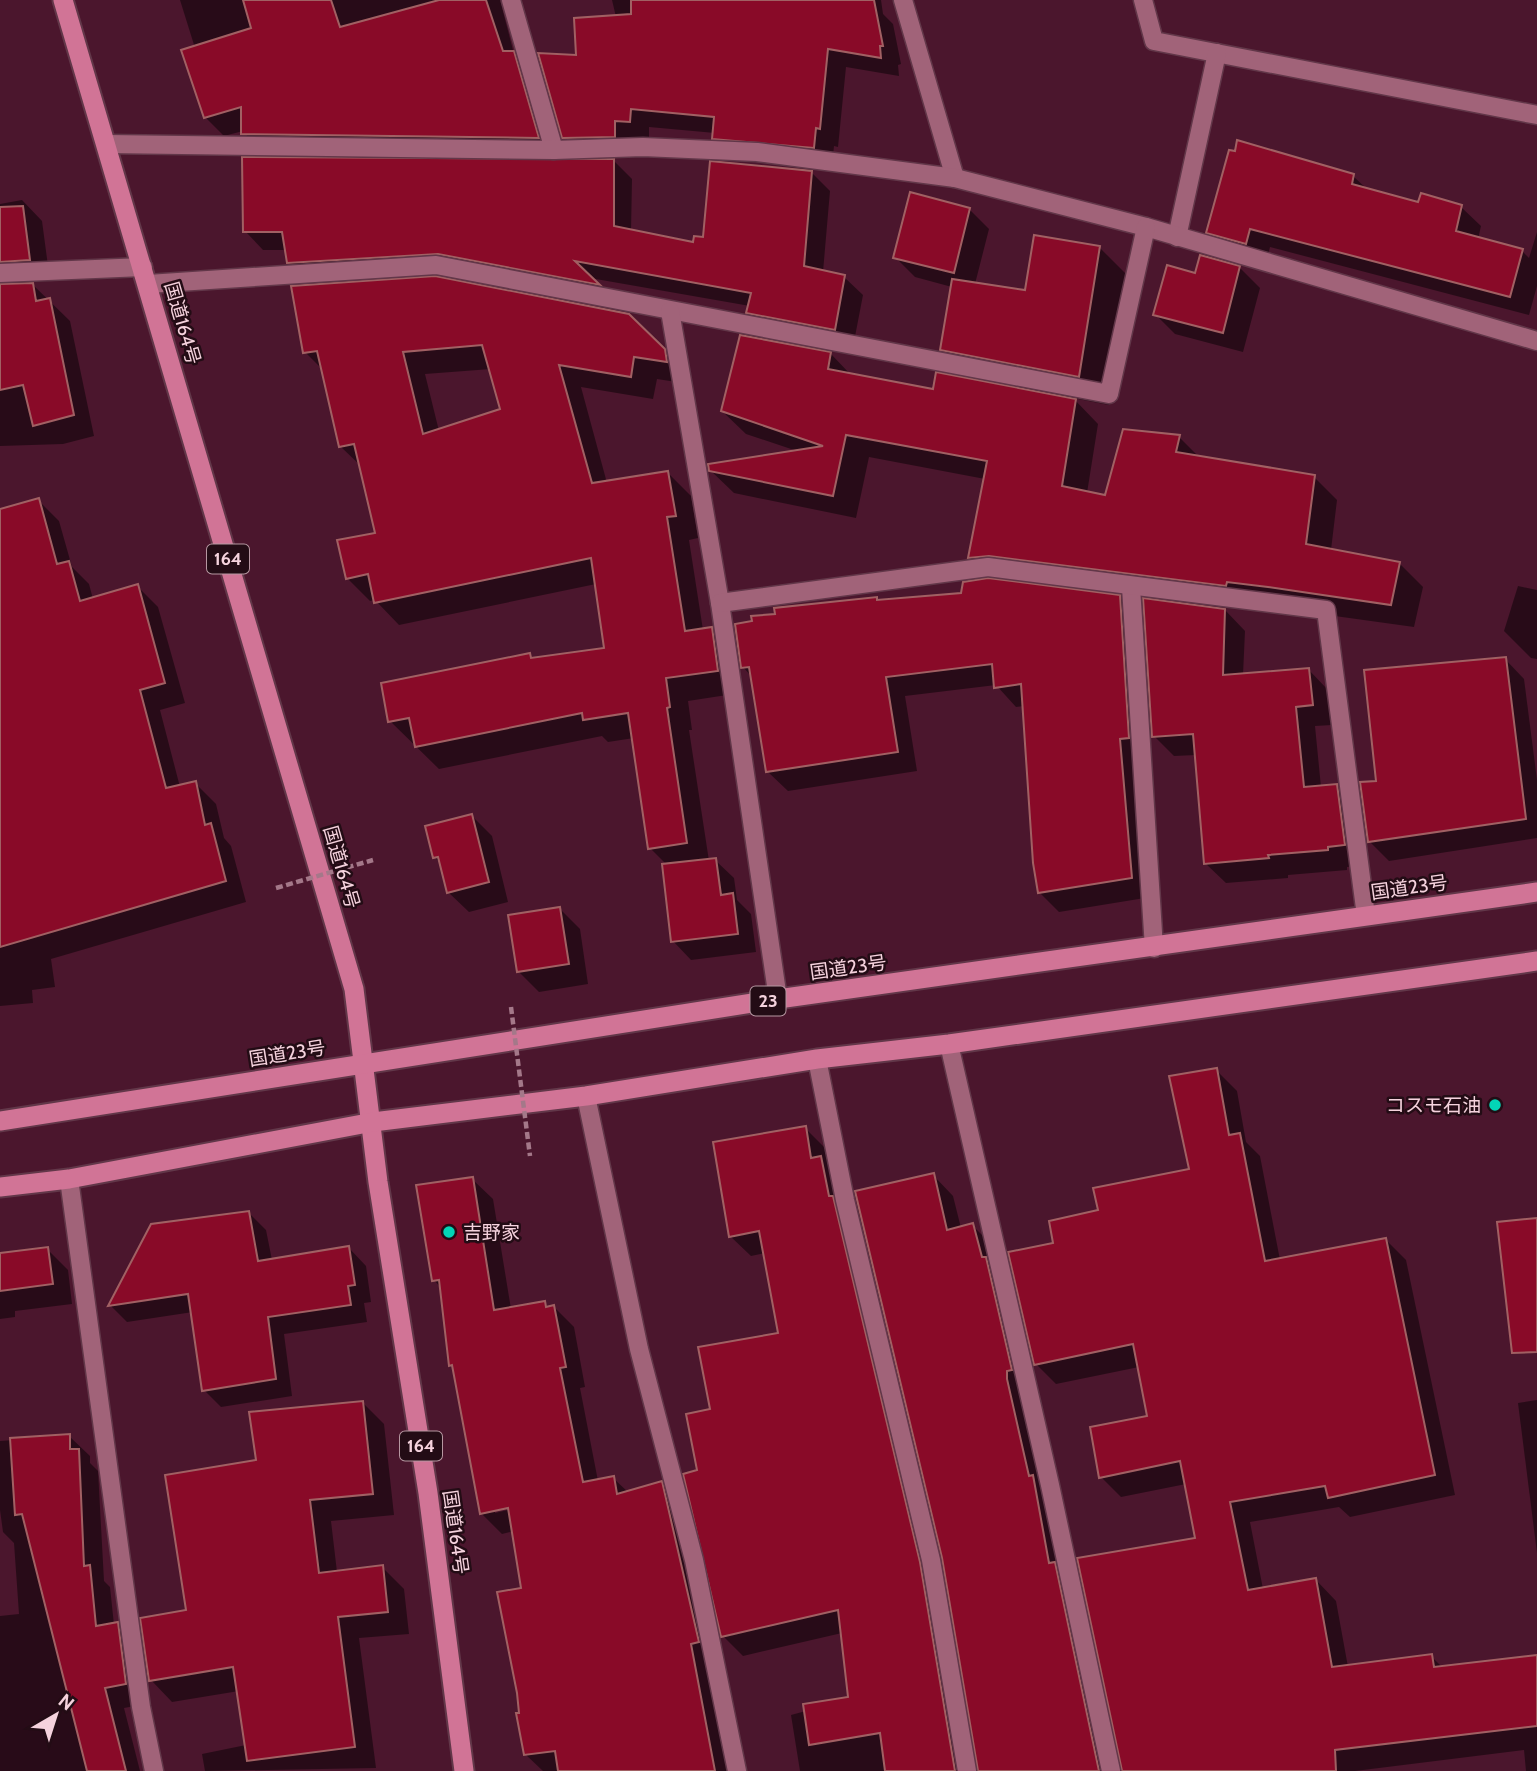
<svg xmlns="http://www.w3.org/2000/svg" width="1537" height="1771" font-family="Cabin,'Noto Sans JP',sans-serif">
<style>
.shadow{fill:#0007;fill-rule:evenodd}
.building{fill:#890a28;stroke:#a16063;stroke-width:2;fill-rule:evenodd}
.lines{fill:none;stroke-linecap:round;stroke-linejoin:round}
.service-casing{stroke:#623749;stroke-width:21}
.minor-casing{stroke:#623749;stroke-width:21}
.trunk-casing{stroke:#623749;stroke-width:23}
.service{stroke:#a16379;stroke-width:18}
.minor{stroke:#a16379;stroke-width:18}
.trunk{stroke:#d17496;stroke-width:19}
.path-bridge{stroke:#a47889;stroke-width:4.5;stroke-dasharray:7 3.5;stroke-linecap:butt}
.poi-dot{fill:#03d5b6;stroke:#230c15;stroke-width:2.5}
.labels{text-anchor:middle;stroke-width:5;stroke-linejoin:round;paint-order:stroke}
.shield{fill:#230c15;stroke:#b697a1;stroke-width:2}
.shield-label{font-size:18px;font-weight:bold;fill:#f5d2dd}
.street-label{font-size:19px;fill:#f5d2dd;stroke:#230c15}
.poi-label{font-size:19px;fill:#f5d2dd;stroke:#230c15;text-anchor:end}
</style>
<rect width="100%" height="100%" fill="#4b162d"/>
<!-- shadow -->
<g class="shadow">
<path d="M180,0H500L514,54L532,72L556,157L262,153L243,131L224,136L205,117L195,48Z"/>
<path d="M612,0H881L883,14L893,24L901,64L898,65L899,76L846,67L838,147L834,146L832,166L733,157L714,138L715,133L649,127V140L583,156L564,137L578,57L616,17Z"/>
<path d="M614,161L632,179L631,232L694,244L705,240L712,163L811,172L830,191L823,272L844,277L863,295L853,347L766,331L748,312L750,306L590,278L614,301L457,271L308,281L289,263L287,250H263L245,231Z"/>
<path d="M1353,176L1368,190L1419,204L1461,207L1481,226L1478,239L1522,251L1529,258L1537,232V286L1529,315L1270,247L1266,263L1227,252L1208,232Z"/>
<path d="M22,200L42,221L50,281L30,282L70,321L94,436L63,444L0,446V204Z"/>
<path d="M969,209L989,229L975,284L1026,292L1099,247L1129,277L1109,405L1073,398L1098,424L1087,493L1106,497L1179,437L1200,458L1314,477L1337,500L1331,550L1399,563L1423,587L1414,627L1249,604L1014,578L998,580L1119,597L1139,617L1151,897L1059,912L1039,892L1024,706L1016,707L996,685L905,696L917,771L788,791L768,772L752,677L743,667L876,599L878,601L963,594L993,581L970,558L985,479L869,457L856,518L734,493L710,470L797,451L746,434L722,411L831,354L851,375L935,391L974,381L942,349L952,287L915,277L895,257Z"/>
<path d="M1201,257L1240,268L1260,288L1243,352L1175,334L1155,314L1196,275Z"/>
<path d="M628,315L687,374L689,384L657,379L653,399L581,387L607,483L668,473L691,496L698,538L689,540L703,630L711,629L734,652L740,693L688,701L692,730H689L709,861L715,860L734,878L737,900L751,914L756,952L691,960L673,941L668,866L650,848L634,738L608,742L602,736L439,769L390,721L530,655L534,659L606,649L596,584L399,625L375,600L370,601L347,578L377,534L362,467L341,447L323,370L305,352ZM491,369L502,411L439,431L425,374Z"/>
<path d="M38,500L59,521L72,567L89,584L93,599L137,586L158,607L185,703L160,710L180,787L195,783L216,804L224,838L231,846L246,902L51,959L55,987L32,990L33,1003L0,1006V511Z"/>
<path d="M1518,586L1537,590V659L1531,658L1504,631Z"/>
<path d="M1225,610L1245,631L1243,675L1308,669L1328,690L1332,725L1315,726L1321,787L1337,786L1357,806L1364,865L1347,867V870L1288,875V878L1226,883L1205,863L1196,755L1174,756L1154,736Z"/>
<path d="M1505,659L1524,679L1537,780V838L1389,861L1369,841L1378,782Z"/>
<path d="M472,816L492,836L508,902L469,912L448,892L442,864L434,857Z"/>
<path d="M560,909L580,929L588,984L539,992L518,971Z"/>
<path d="M1216,1070L1237,1091L1246,1142L1260,1156L1280,1260L1386,1240L1406,1260L1455,1495L1350,1517L1339,1507L1250,1522L1263,1589L1316,1580L1336,1601L1348,1667L1431,1656L1443,1668L1537,1656V1771H1526L1524,1750L1355,1771H1123L1197,1539L1186,1484L1121,1497L1101,1477L1149,1417L1139,1367L1056,1384L1036,1364L1055,1245L1100,1212L1191,1171Z"/>
<path d="M805,1128L826,1149L828,1165L841,1178L971,1771H800L791,1715L850,1699L842,1633L743,1656L723,1636L699,1472L712,1410L780,1335L765,1253L751,1256L730,1236Z"/>
<path d="M933,1175L953,1196L961,1228L972,1225L993,1246L1115,1771H979Z"/>
<path d="M472,1179L493,1199L511,1309L544,1303L549,1308L554,1307L574,1327L585,1387L580,1388L598,1481L613,1478L628,1492L661,1483L682,1503L731,1771H543L525,1754L521,1714L523,1589L514,1531L502,1534L481,1513L454,1368L451,1365L441,1288L434,1280ZM516,1505L517,1508L495,1513V1509Z"/>
<path d="M249,1213L266,1230L272,1260L349,1248L366,1266L371,1302L364,1303L367,1322L284,1334L292,1396L221,1407L204,1390L193,1312L127,1322L110,1305Z"/>
<path d="M47,1249L68,1270L72,1304L15,1311V1317L0,1319V1257Z"/>
<path d="M1537,1400V1553L1518,1403Z"/>
<path d="M362,1402L384,1424L394,1515L331,1521L337,1572L382,1567L404,1589L409,1634L359,1638L376,1768L205,1771L202,1754L246,1745L239,1691L172,1702L151,1680L188,1612L258,1461Z"/>
<path d="M69,1436L90,1456V1463L98,1471L104,1581L110,1587L114,1625L117,1624L138,1644L146,1704L124,1708L140,1771H0V1616L19,1614L14,1543L3,1532L0,1510V1441Z"/>
</g>
<!-- building -->
<g class="building">
<path d="M243,0H331L340,27L439,0H486L503,51H514L539,138L241,134V107L204,118L181,50L251,28Z"/>
<path d="M631,0H874L883,46H880L881,58L828,49L820,129L816,128L814,148L712,139L714,117L631,109L630,122L615,121V137L562,138L538,53L576,55L574,18L631,14Z"/>
<path d="M1237,140L1354,174L1352,184L1418,202L1421,193L1462,205L1456,231L1523,249L1510,297L1250,229L1246,244L1206,233L1229,150L1235,151Z"/>
<path d="M242,157L614,159V226L693,242L694,236L703,237L710,161L812,171L804,266L845,275L835,330L746,313L751,293L575,261L600,285L438,254L287,263L282,232H243Z"/>
<path d="M910,192L970,208L954,273L893,258Z"/>
<path d="M23,206L30,260L0,262V207Z"/>
<path d="M1034,235L1100,246L1079,377L940,350L952,279L1025,290Z"/>
<path d="M1200,255L1240,266L1223,333L1153,315L1167,265L1195,273Z"/>
<path d="M435,276L629,314L665,349L667,362L634,357L631,377L559,365L592,483L668,471L676,516L667,517L685,631L712,627L718,671L666,678L670,707L667,708L687,843L648,849L628,713L583,720L582,713L415,747L409,718L388,722L381,683L530,653L531,658L604,648L591,558L374,603L368,574L346,579L337,540L375,533L354,444L339,447L317,351L303,353L291,286ZM482,345L500,409L423,434L403,352Z"/>
<path d="M33,283L36,301L50,298L74,415L33,426L23,385L0,390V284Z"/>
<path d="M740,335L831,352L828,369L933,389L936,372L1076,399L1062,486L1105,495L1123,429L1180,435L1176,452L1315,475L1306,544L1400,562L1391,605L1268,587L1227,582L1226,586L989,556L968,558L987,461L846,435L833,496L709,471L708,464L823,446L721,411Z"/>
<path d="M39,498L57,564L69,561L80,601L138,584L165,683L140,690L166,788L196,781L205,825L211,823L226,881L0,947V509Z"/>
<path d="M988,578L1120,595L1129,738L1120,739L1132,878L1038,893L1033,863L1021,684L994,688L992,664L886,677L898,752L766,772L749,667L741,668L735,624L752,621L751,616L775,614L774,608L877,597V600L961,593L963,582Z"/>
<path d="M1143,598L1225,609L1223,675L1309,668L1313,705L1296,707L1304,787L1337,784L1345,845L1328,847V850L1268,855L1269,858L1204,864L1193,734L1152,737Z"/>
<path d="M1506,657L1526,819L1368,842L1360,782L1376,781L1364,670Z"/>
<path d="M472,814L489,882L447,893L438,857L433,858L425,826Z"/>
<path d="M716,858L721,895L733,893L738,934L671,942L662,864Z"/>
<path d="M560,907L569,964L517,972L508,915Z"/>
<path d="M1217,1068L1229,1135L1240,1133L1265,1261L1386,1238L1435,1475L1328,1498L1325,1486L1230,1502L1248,1590L1316,1578L1332,1667L1432,1654L1434,1667L1537,1655V1726L1335,1750L1336,1771H1122L1077,1558L1195,1538L1180,1461L1099,1478L1090,1427L1147,1416L1133,1344L1034,1365L1008,1252L1053,1243L1049,1221L1098,1210L1093,1188L1189,1169L1169,1076Z"/>
<path d="M806,1126L811,1158L821,1156L829,1196H833L920,1562L955,1771H885L880,1733L809,1745L803,1704L848,1697L838,1610L721,1637L683,1474L697,1470L686,1414L710,1409L698,1347L778,1333L759,1231L729,1237L713,1142Z"/>
<path d="M934,1173L947,1230L973,1223L982,1257H986L1012,1370L1007,1371V1379L1029,1476L1033,1475L1049,1563L1055,1562L1099,1771H978L942,1558L855,1191Z"/>
<path d="M473,1177L494,1310L545,1301L546,1307L554,1305L566,1367L560,1368L583,1482L614,1476L617,1494L662,1481L699,1642L691,1644L715,1771H558L555,1751L524,1755L516,1713H519L517,1693L497,1592L521,1588L508,1508L480,1514L452,1365L449,1366L439,1280L432,1281L416,1185Z"/>
<path d="M249,1211L258,1261L349,1246L355,1285L348,1286L351,1305L268,1317L276,1379L202,1391L188,1294L108,1306L151,1224Z"/>
<path d="M1537,1218V1352L1512,1353L1497,1222Z"/>
<path d="M48,1247L53,1284L0,1291V1253Z"/>
<path d="M363,1401L373,1494L310,1500L319,1573L383,1565L388,1612L338,1617L355,1747L247,1761L233,1667L149,1681L140,1618L186,1610L165,1475L256,1460L249,1412Z"/>
<path d="M70,1434V1449H79L84,1566L90,1565L96,1626L118,1622L126,1684L105,1688L126,1771H87L22,1514L15,1515L10,1438Z"/>
</g>
<g class="lines">
<!-- service casing -->
<g class="service-casing">
<g id="service">
<path d="M1143,0L1154,41L1537,115"/>
<path d="M1177,237L1217,53"/>
</g>
</g>
<!-- minor casing -->
<g class="minor-casing">
<g id="minor">
<path d="M511,0L554,150"/>
<path d="M903,0L955,178"/>
<path d="M107,144L554,150L643,147L757,152L955,178L1146,227L1537,341"/>
<path d="M0,273L143,267"/>
<path d="M148,284L436,265L1109,394L1146,227"/>
<path d="M670,311L720,603L778,999"/>
<path d="M1131,587L1154,948"/>
<path d="M720,603L988,567L1326,610L1366,916"/>
<path d="M949,1044L1050,1485L1111,1771"/>
<path d="M817,1059L845,1200L931,1560L967,1771"/>
<path d="M586,1096L639,1349L694,1560L737,1771"/>
<path d="M69,1179L141,1707L154,1771"/>
</g>
</g>
<!-- trunk casing -->
<g class="trunk-casing">
<g id="trunk">
<path d="M63,0L354,989L378,1182L428,1493L464,1771"/>
<path d="M0,1121L778,999L1537,892"/>
<path d="M0,1187L69,1179L373,1122L586,1096L817,1059L949,1044L1537,961"/>
</g>
</g>
<!-- service -->
<use href="#service" class="service"/>
<!-- minor -->
<use href="#minor" class="minor"/>
<!-- trunk -->
<use href="#trunk" class="trunk"/>
<!-- path-bridge -->
<g class="path-bridge">
<path d="M276,888L373,860"/>
<path d="M511,1007L530,1156"/>
</g>
</g>
<!-- markers -->
<g class="poi-dot">
<circle cx="1495" cy="1105" r="7"/>
<circle cx="449" cy="1232" r="7"/>
</g>
<g class="labels">
<!-- shield labels -->
<g class="shield">
<rect x="207" y="544.5" width="42" height="29" rx="5"/>
<rect x="750.5" y="986.5" width="35" height="29" rx="5"/>
<rect x="400" y="1431.5" width="42" height="29" rx="5"/>
</g>
<g class="shield-label">
<text x="228" y="565">164</text>
<text x="768" y="1007">23</text>
<text x="421" y="1452">164</text>
</g>
<!-- street labels -->
<g class="street-label">
<text transform="translate(183 323) rotate(74)" y="7">国道164号</text>
<text transform="translate(342 867) rotate(74)" y="7">国道164号</text>
<text transform="translate(1409 887) rotate(-8)" y="7">国道23号</text>
<text transform="translate(848 967) rotate(-8)" y="7">国道23号</text>
<text transform="translate(287 1053) rotate(-9)" y="7">国道23号</text>
<text transform="translate(456 1532) rotate(82)" y="7">国道164号</text>
</g>
<!-- poi labels -->
<g class="poi-label">
<text x="1481" y="1112">コスモ石油</text>
<text x="463" y="1239" text-anchor="start">吉野家</text>
</g>
</g>
<!-- north arrow -->
<g transform="translate(56 1715) rotate(39)" stroke="#230c15" stroke-width="5" paint-order="stroke">
<path d="M0-5L12 26L0 18L-12 26Z" fill="#f5d2dd"/>
<text y="-10" font-size="19" font-weight="bold" text-anchor="middle" fill="#f5d2dd">N</text>
</g>
</svg>
